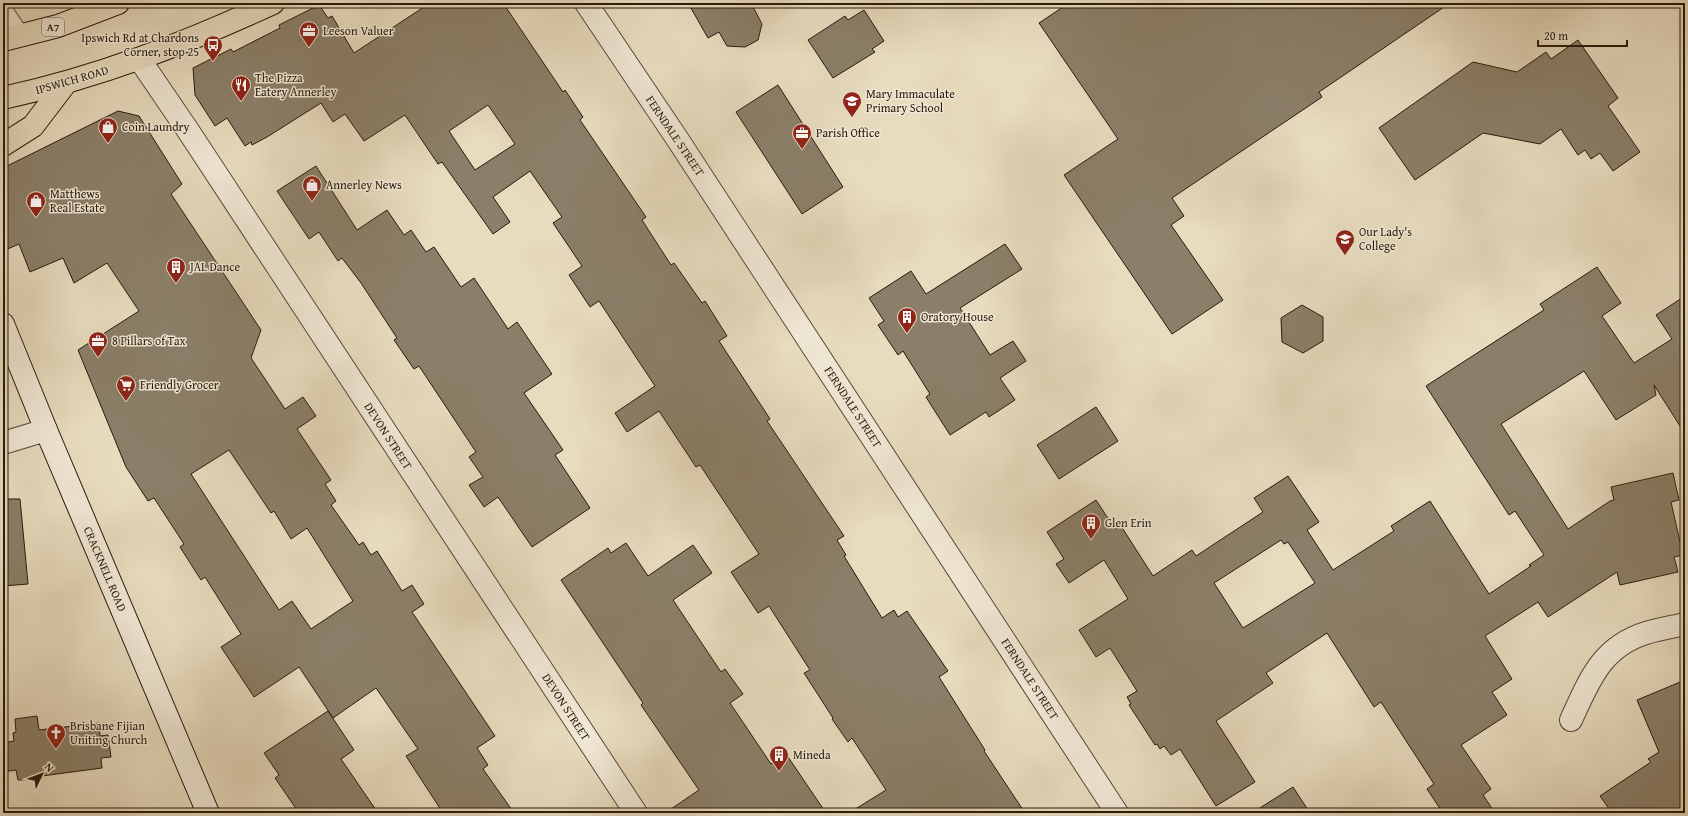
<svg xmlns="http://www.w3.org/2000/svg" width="1688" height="816" font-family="'Gentium Book Plus',serif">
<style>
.building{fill:#8b7f69;stroke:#271a0b;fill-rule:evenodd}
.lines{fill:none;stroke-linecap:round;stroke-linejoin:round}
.lane-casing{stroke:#574a38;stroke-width:18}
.street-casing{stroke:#574a38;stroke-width:24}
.secondary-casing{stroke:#271a0b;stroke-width:24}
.highway-casing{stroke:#271a0b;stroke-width:24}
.lane{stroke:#f0e8d5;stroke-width:16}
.street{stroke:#f0e8d5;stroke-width:22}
.secondary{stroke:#f0e8d5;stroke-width:22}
.highway{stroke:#e8dcbf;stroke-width:22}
.labels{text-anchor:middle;stroke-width:3;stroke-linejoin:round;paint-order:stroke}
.shield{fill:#f0e8d5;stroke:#635848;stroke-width:1}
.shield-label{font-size:11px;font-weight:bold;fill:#271a0b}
.poi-label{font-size:12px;fill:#271a0b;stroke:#f0e8d5;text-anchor:start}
.street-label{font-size:12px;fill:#271a0b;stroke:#f0e8d5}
</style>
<rect width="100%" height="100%" fill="#e8dcbf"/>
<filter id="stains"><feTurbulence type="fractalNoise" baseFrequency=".005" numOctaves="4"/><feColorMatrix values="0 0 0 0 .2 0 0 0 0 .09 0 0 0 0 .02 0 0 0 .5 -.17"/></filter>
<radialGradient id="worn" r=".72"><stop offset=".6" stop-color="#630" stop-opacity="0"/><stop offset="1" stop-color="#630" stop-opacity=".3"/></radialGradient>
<!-- building -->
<g class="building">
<path d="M430,3H503L563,92L565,90L583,117L580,120L646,217L642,220L671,265L674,263L702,303L705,301L727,336L719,341L770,419L767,421L844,536L837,540L846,555L844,556L882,618L894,610L898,617L907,611L948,671L939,677L985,750L984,751L1025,813H849L886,790L852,738L848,742L832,719L833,718L804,673L810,670L769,606L758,613L731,572L759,554L700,465L696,467L659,411L627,432L615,413L655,386L599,301L590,307L569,275L582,266L553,223L562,217L530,171L493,197L510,222L493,234L442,162L438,164L405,115L364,141L345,114L333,122L321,103L267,137L252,145L251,142L245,146L227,118L215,126L195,95L193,68L231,49L233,52L280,28L279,25L319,5L328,18L332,16L354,53ZM488,105L515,144L475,170L449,131Z"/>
<path d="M688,3H751L762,24L758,40L745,47L727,46L719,32L708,38Z"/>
<path d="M1069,3H1450L1319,92L1322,97L1172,198L1184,216L1171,225L1223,300L1172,334L1064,175L1118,139L1039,23Z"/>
<path d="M864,10L884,41L872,49L875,52L833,78L808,40L845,16L848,20Z"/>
<path d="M1578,40L1618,98L1608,106L1640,152L1613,171L1600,153L1591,159L1585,150L1578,155L1561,129L1540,144L1483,133L1415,180L1379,128L1473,62L1517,72L1546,52L1551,59Z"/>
<path d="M778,85L843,187L802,214L736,112Z"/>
<path d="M118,111L139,116L182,184L171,194L261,330L251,358L285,409L303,397L316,416L297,429L331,480L325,484L336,501L331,505L359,545L363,542L371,555L377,551L402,591L412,585L424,604L412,612L495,736L477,748L488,765L483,769L514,813H443L406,756L418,749L376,688L333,718L299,667L254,697L221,647L241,634L205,577L201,580L180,547L184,544L154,498L148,501L126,467L78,350L139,311L107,263L74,283L63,258L30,272L19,244L3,251V168ZM229,450L271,513L274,511L291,539L307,528L353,601L311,629L292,601L279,610L191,474Z"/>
<path d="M316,166L357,230L387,210L404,235L411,230L426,252L434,247L461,287L474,278L508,329L517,322L552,374L524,393L563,450L555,455L590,508L532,547L498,497L484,507L469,485L483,477L469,457L476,452L419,366L414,369L394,340L397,338L361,283L342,258L338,261L319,232L309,239L277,191Z"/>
<path d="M1005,244L1022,269L960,308L990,355L1013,341L1026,361L1000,378L1015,400L989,417L986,412L950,435L926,397L930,394L903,351L898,355L878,325L884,321L869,298L911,271L926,294Z"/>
<path d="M1597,267L1621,303L1602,316L1634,363L1672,339L1656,315L1685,296V434L1654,385L1656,395L1616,420L1584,371L1501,424L1568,529L1610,501L1614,500L1611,487L1673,473L1679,500L1671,502L1683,555L1674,557L1678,572L1620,585L1617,572L1548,617L1538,602L1485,636L1512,679L1492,692L1507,715L1461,745L1491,789L1483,795L1495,813H1443L1427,789L1434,784L1381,702L1374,707L1327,633L1266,673L1273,683L1216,721L1255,782L1216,806L1180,749L1171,755L1164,746L1160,749L1157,744L1155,745L1129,705L1131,704L1127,697L1137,691L1110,648L1096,657L1079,630L1128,599L1104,560L1069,583L1056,564L1064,559L1047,532L1096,500L1115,529L1121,526L1153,576L1192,550L1196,556L1263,512L1254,498L1288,476L1319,522L1307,530L1333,570L1394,531L1391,526L1430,501L1489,594L1531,566L1529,565L1544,555L1515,511L1509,515L1426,386L1544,310L1540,304ZM1281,540L1284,544L1288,542L1315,583L1243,628L1214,583Z"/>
<path d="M1302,305L1323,317V341L1303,353L1282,342L1281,318Z"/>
<path d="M1096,407L1118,441L1059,479L1037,445Z"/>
<path d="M3,499H20L28,584L3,586Z"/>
<path d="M626,543L648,576L693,545L712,573L673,600L721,672L725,669L743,694L730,703L771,764L786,754L826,813H665L699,790L641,705L643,703L561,580L608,548L611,553Z"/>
<path d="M1685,680V813H1612L1600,796L1651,762L1648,759L1659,752L1637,700Z"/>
<path d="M328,711L354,750L341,759L378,813H299L275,778L279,775L264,753Z"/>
<path d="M37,716L39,730L99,723L100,736L108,735L111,757L101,758L102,768L42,776V779L18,780L16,770L3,772V743L14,741L13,733L16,732L15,719Z"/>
<path d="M1293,787L1310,813H1252Z"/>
</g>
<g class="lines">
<!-- lane casing -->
<g class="lane-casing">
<path id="lane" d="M3,8L21,35"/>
</g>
<!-- street casing -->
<g class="street-casing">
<g id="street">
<path d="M586,3L678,140L1117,813"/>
<path d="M140,60L189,132L636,813"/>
<path d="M3,443L46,430"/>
<path d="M1571,720C1589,681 1601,647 1646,633C1659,629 1672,627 1685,624"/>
</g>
</g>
<!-- secondary casing -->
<g class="secondary-casing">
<path id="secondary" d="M3,324L46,430L208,813"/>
</g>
<!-- highway casing -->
<g class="highway-casing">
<g id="highway">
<path d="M3,40L58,26L118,3"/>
<path d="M3,98C99,77 184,44 273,3"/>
<path d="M3,145L33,126L65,84"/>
</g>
</g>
<!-- lane -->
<use href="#lane" class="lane"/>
<!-- street -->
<use href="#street" class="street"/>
<!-- secondary -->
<use href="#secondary" class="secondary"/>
<!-- highway -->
<use href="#highway" class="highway"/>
</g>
<!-- icons -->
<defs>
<g id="office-pin" transform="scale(1)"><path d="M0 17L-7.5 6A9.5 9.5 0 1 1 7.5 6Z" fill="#8f2418" stroke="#f0e8d5"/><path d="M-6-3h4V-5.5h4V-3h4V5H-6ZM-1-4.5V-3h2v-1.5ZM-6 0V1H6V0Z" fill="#fff"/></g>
<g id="bus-pin" transform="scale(1)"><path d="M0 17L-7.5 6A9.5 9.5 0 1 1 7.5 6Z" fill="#8f2418" stroke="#f0e8d5"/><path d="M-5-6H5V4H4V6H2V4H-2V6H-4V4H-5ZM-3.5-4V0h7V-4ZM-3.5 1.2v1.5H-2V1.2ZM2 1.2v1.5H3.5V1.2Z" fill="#fff"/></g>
<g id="restaurant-pin" transform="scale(1)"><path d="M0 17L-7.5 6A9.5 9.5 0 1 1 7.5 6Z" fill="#8f2418" stroke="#f0e8d5"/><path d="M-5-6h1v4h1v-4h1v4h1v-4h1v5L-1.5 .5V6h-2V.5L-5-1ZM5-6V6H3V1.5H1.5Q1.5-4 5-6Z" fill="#fff"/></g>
<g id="school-pin" transform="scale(1)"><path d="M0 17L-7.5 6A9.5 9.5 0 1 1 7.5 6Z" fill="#8f2418" stroke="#f0e8d5"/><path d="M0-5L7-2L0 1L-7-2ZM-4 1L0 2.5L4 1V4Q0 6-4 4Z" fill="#fff"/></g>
<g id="shop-pin" transform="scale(1)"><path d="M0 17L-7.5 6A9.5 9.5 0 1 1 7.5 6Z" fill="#8f2418" stroke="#f0e8d5"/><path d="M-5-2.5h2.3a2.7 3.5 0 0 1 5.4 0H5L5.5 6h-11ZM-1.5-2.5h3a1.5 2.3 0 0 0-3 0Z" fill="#fff"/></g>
<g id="building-pin" transform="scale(1)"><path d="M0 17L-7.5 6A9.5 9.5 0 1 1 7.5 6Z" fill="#8f2418" stroke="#f0e8d5"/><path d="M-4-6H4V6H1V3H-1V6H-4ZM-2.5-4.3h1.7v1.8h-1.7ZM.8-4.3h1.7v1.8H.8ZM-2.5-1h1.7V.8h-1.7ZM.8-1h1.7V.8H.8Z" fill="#fff"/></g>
<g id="supermarket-pin" transform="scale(1)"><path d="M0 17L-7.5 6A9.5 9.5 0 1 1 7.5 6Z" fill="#8f2418" stroke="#f0e8d5"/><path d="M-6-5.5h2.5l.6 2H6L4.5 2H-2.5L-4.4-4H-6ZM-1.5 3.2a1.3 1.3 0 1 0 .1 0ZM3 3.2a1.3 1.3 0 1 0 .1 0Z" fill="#fff"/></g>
<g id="church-pin" transform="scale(1)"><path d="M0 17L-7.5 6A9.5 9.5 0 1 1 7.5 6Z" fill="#8f2418" stroke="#f0e8d5"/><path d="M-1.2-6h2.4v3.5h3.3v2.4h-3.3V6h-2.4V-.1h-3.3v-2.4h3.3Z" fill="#fff"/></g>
</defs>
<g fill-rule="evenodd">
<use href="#office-pin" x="309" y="31"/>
<use href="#bus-pin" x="213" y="45"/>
<use href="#restaurant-pin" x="241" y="85"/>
<use href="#school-pin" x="852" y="101"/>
<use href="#shop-pin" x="108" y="127"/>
<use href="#office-pin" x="802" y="133"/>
<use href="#shop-pin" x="312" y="185"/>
<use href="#shop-pin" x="36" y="201"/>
<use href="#school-pin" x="1345" y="239"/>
<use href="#building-pin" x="176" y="267"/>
<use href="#building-pin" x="907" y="317"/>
<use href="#office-pin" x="98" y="341"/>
<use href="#supermarket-pin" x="126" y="385"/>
<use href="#building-pin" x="1091" y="523"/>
<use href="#church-pin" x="56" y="733"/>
<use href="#building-pin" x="779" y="755"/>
</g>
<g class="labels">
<!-- shield labels -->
<rect class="shield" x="42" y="18" width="22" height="18" rx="3"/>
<g class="shield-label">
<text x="53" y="31">A7</text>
</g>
<!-- poi labels -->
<g class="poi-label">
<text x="323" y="35">Leeson Valuer</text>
<text x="199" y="42" text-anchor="end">Ipswich Rd at Chardons<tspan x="199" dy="14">Corner, stop 25</tspan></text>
<text x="255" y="82">The Pizza<tspan x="255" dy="14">Eatery Annerley</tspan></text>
<text x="866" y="98">Mary Immaculate<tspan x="866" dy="14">Primary School</tspan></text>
<text x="122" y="131">Coin Laundry</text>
<text x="816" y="137">Parish Office</text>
<text x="326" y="189">Annerley News</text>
<text x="50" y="198">Matthews<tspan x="50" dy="14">Real Estate</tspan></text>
<text x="1359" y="236">Our Lady's<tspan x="1359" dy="14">College</tspan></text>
<text x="190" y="271">JAL Dance</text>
<text x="921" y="321">Oratory House</text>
<text x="112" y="345">8 Pillars of Tax</text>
<text x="140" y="389">Friendly Grocer</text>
<text x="1105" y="527">Glen Erin</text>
<text x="70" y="730">Brisbane Fijian<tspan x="70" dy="14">Uniting Church</tspan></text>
<text x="793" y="759">Mineda</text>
</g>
<!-- street labels -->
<g class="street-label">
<text transform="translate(72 80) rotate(-16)" y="4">IPSWICH ROAD</text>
<text transform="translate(675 136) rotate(56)" y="4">FERNDALE STREET</text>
<text transform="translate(853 407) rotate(57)" y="4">FERNDALE STREET</text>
<text transform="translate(388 436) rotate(57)" y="4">DEVON STREET</text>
<text transform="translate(105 569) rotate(67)" y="4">CRACKNELL ROAD</text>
<text transform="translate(1030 679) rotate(57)" y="4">FERNDALE STREET</text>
<text transform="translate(566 707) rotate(57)" y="4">DEVON STREET</text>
</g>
</g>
<!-- margin -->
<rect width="1688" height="816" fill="none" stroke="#e8dcbf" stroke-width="16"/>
<rect x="4" y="4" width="1680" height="808" fill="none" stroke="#271a0b" stroke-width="2"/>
<rect x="8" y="8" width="1672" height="800" fill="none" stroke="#271a0b"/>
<!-- north arrow -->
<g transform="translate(42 774) rotate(47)" stroke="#f0e8d5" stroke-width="3" paint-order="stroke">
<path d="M0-3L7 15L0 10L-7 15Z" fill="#271a0b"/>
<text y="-6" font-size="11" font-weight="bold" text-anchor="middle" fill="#271a0b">N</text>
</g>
<!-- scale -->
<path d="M1538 40v6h89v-6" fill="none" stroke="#271a0b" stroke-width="2"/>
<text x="1544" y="40" font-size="12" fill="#271a0b" stroke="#f0e8d5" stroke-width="3" paint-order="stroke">20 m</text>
<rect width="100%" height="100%" filter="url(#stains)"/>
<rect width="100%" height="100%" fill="url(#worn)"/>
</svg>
